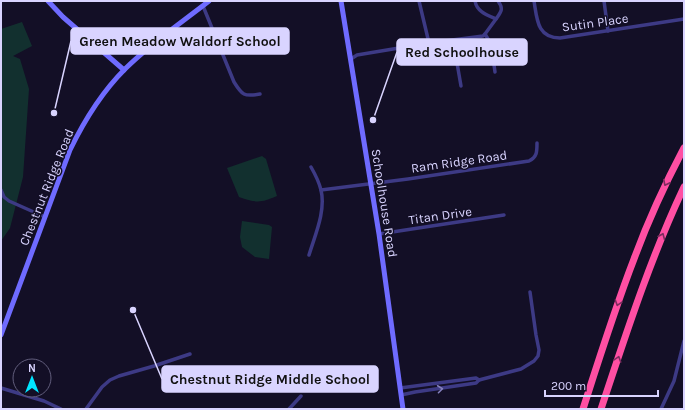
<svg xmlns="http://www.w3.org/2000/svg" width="685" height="410" font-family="Karla,sans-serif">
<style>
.green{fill:#12302f}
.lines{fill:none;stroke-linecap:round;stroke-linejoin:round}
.street{stroke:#3d3a85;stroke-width:3.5}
.secondary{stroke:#6f6bff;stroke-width:5}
.highway{stroke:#ff4fa3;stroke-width:7}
.oneway{stroke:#7d2c5e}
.oneway2{stroke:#837fbc}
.labels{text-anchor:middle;stroke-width:3;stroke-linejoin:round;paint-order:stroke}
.street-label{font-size:13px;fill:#d9d4ff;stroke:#130f26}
.leader{fill:none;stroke:#d9d4ff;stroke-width:1.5}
.callout-dot{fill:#d9d4ff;stroke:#130f26;stroke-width:1.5}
.callout{fill:#d9d4ff;stroke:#d9d4ff;stroke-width:1.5}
.callout-label{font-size:14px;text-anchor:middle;font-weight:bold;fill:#111}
</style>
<rect width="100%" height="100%" fill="#130f26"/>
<!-- green -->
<g class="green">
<path d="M22,22L32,46L13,56L20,59L29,89L23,177L10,228L1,241V29Z"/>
<path d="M262,156L266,159L277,196C261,203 256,203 239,197L227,168Z"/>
<path d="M242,221L269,225L272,227L269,259L255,257L242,247L240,237Z"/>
</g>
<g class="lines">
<!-- street -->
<g class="street">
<path d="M419,1L429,43"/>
<path d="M475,1C477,12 487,15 496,19C501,12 504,9 498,1"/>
<path d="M534,1C537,19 537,38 560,38L684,19"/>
<path d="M604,1L608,31"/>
<path d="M203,6L234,82C242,95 244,97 260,94"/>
<path d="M485,34L491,44L495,72"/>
<path d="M453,40L461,86"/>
<path d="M351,59L357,55L429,43L483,36L485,34L496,19"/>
<path d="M1,190L4,197L9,201L45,217"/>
<path d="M321,190L408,179L529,161C537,157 537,152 537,143"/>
<path d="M379,234L504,215"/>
<path d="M309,255C315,235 326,211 321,190C319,182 315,174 311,167"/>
<path d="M1,388L44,401L61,409"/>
<path d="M400,388L476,378L479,380"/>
<path d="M401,395L415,392L476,383L479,380L521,369L534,361L538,356L539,350L536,335L530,292"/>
<path d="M86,409L102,387L110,380L119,376L154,366L190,354"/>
<path d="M289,409L301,396"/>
<path d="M661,409L674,381L684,341"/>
</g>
<!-- secondary -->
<g class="secondary">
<path d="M48,1L63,17L124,70"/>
<path d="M341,1L379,234L403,409"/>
<path d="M1,335L70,150C84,121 102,92 125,69C151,43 181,23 209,1"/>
</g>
<!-- highway -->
<g class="highway">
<path d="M583,409C599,359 615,308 634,259C648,221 665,184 684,148"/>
<path d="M601,409C626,334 650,259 684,187"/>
</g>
</g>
<!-- one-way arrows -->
<defs><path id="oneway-chevron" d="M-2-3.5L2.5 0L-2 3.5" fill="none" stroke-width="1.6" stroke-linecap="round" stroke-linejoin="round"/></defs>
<g class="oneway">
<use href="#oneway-chevron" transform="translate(666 183) rotate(116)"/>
<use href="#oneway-chevron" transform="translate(662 236) rotate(-67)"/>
<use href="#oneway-chevron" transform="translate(618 303) rotate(108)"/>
<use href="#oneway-chevron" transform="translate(618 359) rotate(-72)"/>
</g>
<use class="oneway2" href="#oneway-chevron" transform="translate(440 389) rotate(-7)"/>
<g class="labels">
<!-- street labels -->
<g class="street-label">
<text transform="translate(595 22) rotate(-8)" y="5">Sutin Place</text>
<text transform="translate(459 161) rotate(-8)" y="5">Ram Ridge Road</text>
<text transform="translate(46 187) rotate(-68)" y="5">Chestnut Ridge Road</text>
<text transform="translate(385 203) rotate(81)" y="5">Schoolhouse Road</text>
<text transform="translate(440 215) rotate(-8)" y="5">Titan Drive</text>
</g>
</g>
<!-- callouts -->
<path class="leader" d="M54 113L71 41M373 120L397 52M133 310L162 379"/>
<g class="callout-dot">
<circle cx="54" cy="113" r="4"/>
<circle cx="373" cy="120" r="4"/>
<circle cx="133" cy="310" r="4"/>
</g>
<g class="callout">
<rect x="71" y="28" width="218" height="26" rx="4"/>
<rect x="397" y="39" width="130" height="26" rx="4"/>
<rect x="162" y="366" width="216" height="26" rx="4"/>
</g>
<g class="callout-label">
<text x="180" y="46">Green Meadow Waldorf School</text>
<text x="462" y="57">Red Schoolhouse</text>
<text x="270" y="384">Chestnut Ridge Middle School</text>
</g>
<!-- border -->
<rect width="685" height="410" fill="none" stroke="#d9d4ff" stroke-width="4"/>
<!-- north arrow -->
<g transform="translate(32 378)"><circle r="19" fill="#130f26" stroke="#625e7d"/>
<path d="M0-3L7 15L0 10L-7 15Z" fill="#00e5ff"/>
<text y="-6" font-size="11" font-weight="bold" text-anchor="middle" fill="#d9d4ff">N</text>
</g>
<!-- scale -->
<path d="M545 390v6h113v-6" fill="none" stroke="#d9d4ff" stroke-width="2"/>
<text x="551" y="390" font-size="12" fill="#d9d4ff" stroke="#130f26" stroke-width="3" paint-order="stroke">200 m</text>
</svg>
